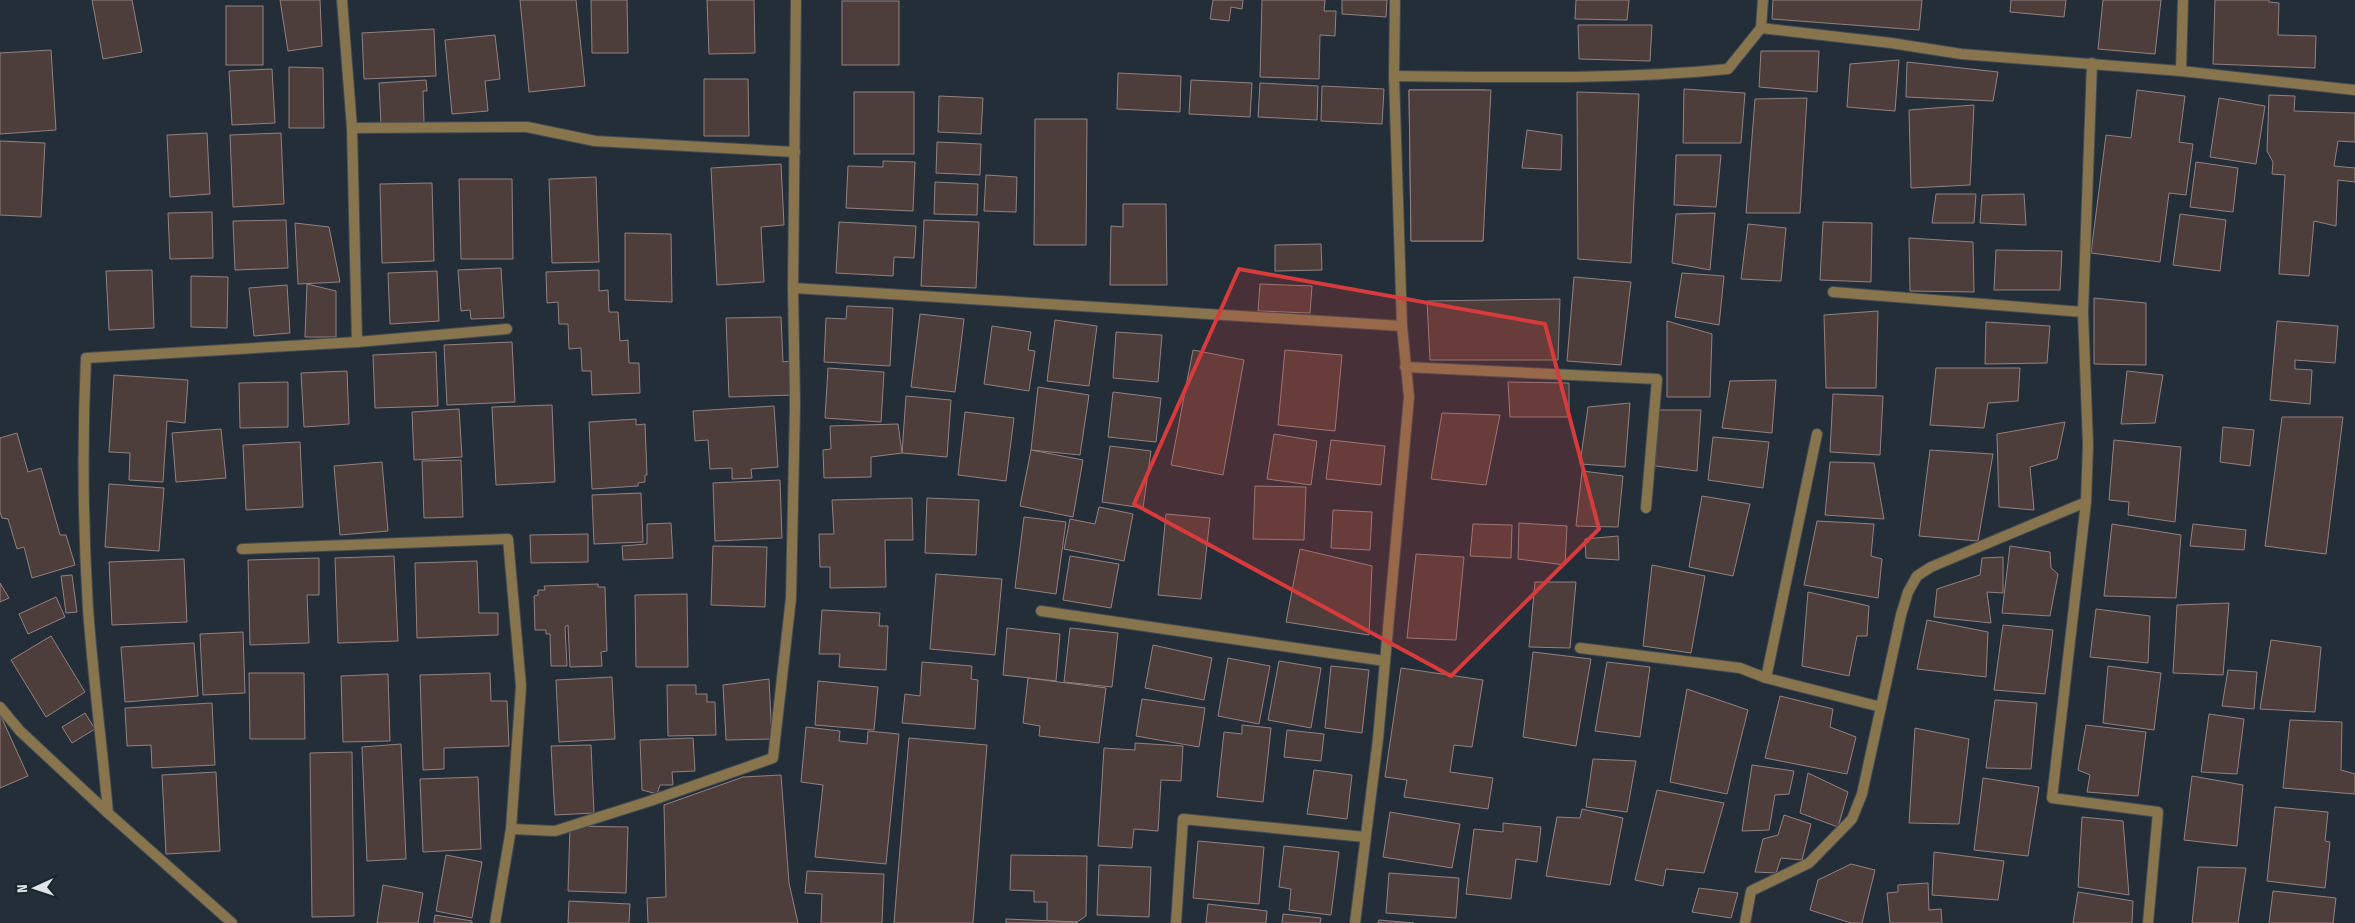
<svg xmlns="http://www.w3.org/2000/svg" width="2355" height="923" font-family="'Fira Sans Condensed',sans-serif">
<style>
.building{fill:#4d3d3b;stroke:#94817f}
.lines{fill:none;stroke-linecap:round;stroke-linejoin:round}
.minor-casing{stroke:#414b54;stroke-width:12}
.minor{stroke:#88744d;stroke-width:10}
.marked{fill:#d73b3b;fill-opacity:0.2;stroke:#d73b3b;stroke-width:4;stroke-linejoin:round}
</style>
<rect width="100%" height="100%" fill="#232e38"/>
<!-- building -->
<g class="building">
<path d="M92,0H132L142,52L103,59Z"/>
<path d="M280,0H320L322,46L288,51Z"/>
<path d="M520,0H576L585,86L529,92Z"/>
<path d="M591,0H627L628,53H592Z"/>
<path d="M707,0H754L755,53L709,54Z"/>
<path d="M1213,0H1243L1242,9L1231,7L1229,21L1210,19Z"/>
<path d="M1262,0H1325L1324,11H1336L1335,36L1320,35L1319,79L1260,77Z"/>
<path d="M1342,0H1387L1386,17L1342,14Z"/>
<path d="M1576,0H1629L1627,20L1575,19Z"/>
<path d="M1773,0H1922L1919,30L1772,19Z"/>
<path d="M2011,0H2066L2064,17L2010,12Z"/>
<path d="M2103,0H2161L2155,54L2098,49Z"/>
<path d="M2215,0H2269V2L2279,3L2278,35L2316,36L2315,68L2213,64Z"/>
<rect x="842" y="1" width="57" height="64"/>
<rect x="226" y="6" width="37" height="59"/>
<path d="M1578,25H1652L1650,61L1579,59Z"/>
<path d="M434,29L436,76L364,79L362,33Z"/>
<path d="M495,35L500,79L485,81L488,111L452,114L445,40Z"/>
<path d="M51,50L56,130L0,134V53Z"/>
<path d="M1761,51H1819L1817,92L1759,87Z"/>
<path d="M1899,60L1895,111L1847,107L1850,64Z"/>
<path d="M1907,62L1998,72L1993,101L1906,97Z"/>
<path d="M289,67L323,68L324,128H289Z"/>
<path d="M272,69L275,123L232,125L229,71Z"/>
<path d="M1118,73L1181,76L1180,112L1117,109Z"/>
<path d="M704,79H748L749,136H704Z"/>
<path d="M426,80L427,91H423L424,123L381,125L379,83Z"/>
<path d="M1191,80L1252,83L1250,117L1189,114Z"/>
<path d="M1260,83L1318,86L1317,120L1258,117Z"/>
<path d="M1322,86L1384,89L1382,124L1321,121Z"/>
<path d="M1684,89L1745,93L1741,143H1683Z"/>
<path d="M1409,90H1486L1483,241H1411Z"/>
<path d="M1409,90H1491L1483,241H1411Z"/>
<path d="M2137,90L2185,96L2179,142L2193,144L2186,195L2169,193L2160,262L2091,253L2106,135L2131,138Z"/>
<rect x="854" y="92" width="60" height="62"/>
<path d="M1577,92L1639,94L1631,263L1578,259Z"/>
<path d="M2269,95L2295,96L2294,111L2355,113V142L2338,141L2334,166L2355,168V182L2338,180L2336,226L2314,221L2309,276L2279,274L2285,175L2272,174L2273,162L2267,151Z"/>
<path d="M939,96L983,98L981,134L938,132Z"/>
<path d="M1807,98L1800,213H1746L1755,99Z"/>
<path d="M2219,98L2265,106L2256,164L2210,157Z"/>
<path d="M1974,105L1970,185L1911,188L1909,110Z"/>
<path d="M1035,119H1087L1086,245H1034Z"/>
<path d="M1527,130L1562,135L1561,170L1522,168Z"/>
<path d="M207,133L210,194L170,197L167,135Z"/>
<path d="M281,133L284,204L233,207L230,135Z"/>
<path d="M0,141L45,143L41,217L0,215Z"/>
<path d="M937,142L981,144L980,175L936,173Z"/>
<path d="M1676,155H1721L1716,207L1674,205Z"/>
<path d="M883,161L915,162L913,211L846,208L848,166L883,167Z"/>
<path d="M2196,162L2238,168L2233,212L2190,207Z"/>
<path d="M781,164L784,225L761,227L764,282L717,285L711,168Z"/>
<path d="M986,175L1017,177L1016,212L984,211Z"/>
<path d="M596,177L599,262L552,263L549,179Z"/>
<path d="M459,179H512L513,259H461Z"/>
<path d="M935,182L978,184L977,215L934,214Z"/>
<path d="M432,183L434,261L382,263L380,184Z"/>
<path d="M1936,194H1976L1974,223H1932Z"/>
<path d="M2024,194L2026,225L1980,223L1982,195Z"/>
<path d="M1123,204H1166L1167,285H1110L1111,226L1123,227Z"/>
<path d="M212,212L213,258L170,259L168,213Z"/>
<path d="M1715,213L1710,270L1672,263L1676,214Z"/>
<path d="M2180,214L2226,220L2220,271L2173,265Z"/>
<path d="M286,220L288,268L235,270L233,221Z"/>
<path d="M924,220L979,222L976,288L921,286Z"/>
<path d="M839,222L916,226L914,258L894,257L893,276L836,273Z"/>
<path d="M1823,222L1872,223L1871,282L1820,280Z"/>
<path d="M295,223L329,227L340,282L298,284Z"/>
<path d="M1748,224L1786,228L1781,281L1741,279Z"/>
<path d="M625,233L671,234L672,302L625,300Z"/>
<path d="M1909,238L1973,242L1974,292L1910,291Z"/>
<path d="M1321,244L1322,270L1275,271V245Z"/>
<path d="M1996,250L2062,251L2060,290H1994Z"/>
<path d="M501,268L504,318L471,319L470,310L461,311L458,270Z"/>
<path d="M152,270L154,328L109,330L106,271Z"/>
<path d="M599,270V291L608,290L609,312H618L620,341L628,340L629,363H639L640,393L592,395L591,371H582L581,348L569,349L568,324H559L558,302L547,303L546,272Z"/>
<path d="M437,271L439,321L390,324L388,273Z"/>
<path d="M1682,273L1724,276L1719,325L1675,317Z"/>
<path d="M191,276L228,277L227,328L191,327Z"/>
<path d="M1574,277L1631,282L1621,365L1567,361Z"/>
<path d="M307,284L336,291V337H305Z"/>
<path d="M1260,284L1312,286L1310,313L1258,311Z"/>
<path d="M287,285L290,333L254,336L249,288Z"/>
<path d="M2094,298L2146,303V365L2094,364Z"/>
<path d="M1560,299L1558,360H1430L1427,301Z"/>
<path d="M847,306L893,308L890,366L824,362L826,318L846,319Z"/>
<path d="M1878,311L1876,388H1826L1824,315Z"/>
<path d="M920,314L964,319L955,392L911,387Z"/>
<path d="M781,317L783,362L792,361L793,395L729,397L726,318Z"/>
<path d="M1055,320L1097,326L1089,386L1047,381Z"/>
<path d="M1667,321L1712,334L1710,397H1667Z"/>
<path d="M2277,321L2338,326L2335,363L2295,360V369L2312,370L2310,404L2270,400Z"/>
<path d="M1986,322L2050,326L2047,363L1985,364Z"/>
<path d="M992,326L1031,332L1028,350L1035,351L1029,391L984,384Z"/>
<path d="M1116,332L1162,335L1158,382L1113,378Z"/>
<path d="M512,342L515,402L447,405L444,345Z"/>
<path d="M1193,350L1244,360L1223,475L1171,465Z"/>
<path d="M1285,350L1342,355L1335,431L1278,425Z"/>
<path d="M436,352L438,406L375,408L373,355Z"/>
<path d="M828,368L884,372L881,422L825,418Z"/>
<path d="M1936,368H2020L2018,401L1988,403L1984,428L1930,425Z"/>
<path d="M347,371L349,424L304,427L301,373Z"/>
<path d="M2127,371L2163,375L2155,423L2121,424Z"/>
<path d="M114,375L188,380L185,423L167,421L163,482L129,480L130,453L109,452Z"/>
<path d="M1776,380L1772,433L1722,428L1730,381Z"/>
<path d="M288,382V427L240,428L239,383Z"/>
<path d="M1508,382L1569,383V417H1510Z"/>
<path d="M1038,387L1089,395L1080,455L1031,450Z"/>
<path d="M1113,392L1161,398L1156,442L1108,437Z"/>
<path d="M1833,394L1883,396L1880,455L1830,452Z"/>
<path d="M906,396L951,400L947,457L902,453Z"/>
<path d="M1630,403L1625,467L1580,464L1588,407Z"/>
<path d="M552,405L555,482L496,485L492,407Z"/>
<path d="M774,406L778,467L751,469L752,478L732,479V468L710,469L708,440L695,441L693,411Z"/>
<path d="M459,409L462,457L414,460L412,412Z"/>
<path d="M1659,410H1701L1697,471L1655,466Z"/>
<path d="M965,412L1014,418L1006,481L958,475Z"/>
<path d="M1442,413L1500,415L1486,485L1431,479Z"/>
<path d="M2282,417H2343L2326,554L2265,546Z"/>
<path d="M636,419V425L645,424L647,475H645V482L638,483V486L592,489L589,422Z"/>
<path d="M2065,422L2057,459L2030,467L2034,510L1999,507L1997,434Z"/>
<path d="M898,424L902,453L871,457V477L824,478L823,450L831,449L830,426Z"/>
<path d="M2223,427L2254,430L2250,466L2220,462Z"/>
<path d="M221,429L226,478L176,482L172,433Z"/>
<path d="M17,433L28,472L41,468L60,535H66L75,565L32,578L24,547L17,549L8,519L2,518L0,512V438Z"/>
<path d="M1274,434L1317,441L1311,485L1267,479Z"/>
<path d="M1713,437L1769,442L1763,488L1708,480Z"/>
<path d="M1331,440L1385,446L1381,485L1326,479Z"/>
<path d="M2114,440L2181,447L2175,522L2128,515L2129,502L2109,500Z"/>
<path d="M300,442L303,507L246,510L243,445Z"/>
<path d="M1110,446L1151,451L1143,508L1102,502Z"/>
<path d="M1031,450L1083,460L1073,517L1020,506Z"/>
<path d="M1930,450L1993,454L1978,541L1919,536Z"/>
<path d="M461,460L463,517L424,518L422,461Z"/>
<path d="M382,462L388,531L340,535L334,466Z"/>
<path d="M1830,462L1874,463L1884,519L1825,515Z"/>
<path d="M1582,471L1623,476L1618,527L1576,526Z"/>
<path d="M780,480L782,538L715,541L713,483Z"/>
<path d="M109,484L164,488L159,551L105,547Z"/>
<path d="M1255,486L1306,487L1304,540L1253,539Z"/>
<path d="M641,493L643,542L594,544L592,495Z"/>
<path d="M1702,496L1750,504L1733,576L1689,567Z"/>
<path d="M912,498L913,540H885L886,587L830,588V567H820L819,534H834L832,500Z"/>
<path d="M927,498L979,500L976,555L925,553Z"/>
<path d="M1099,507L1133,514L1124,561L1064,549L1070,519L1095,524Z"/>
<path d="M1333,510L1372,512L1370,550L1331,548Z"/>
<path d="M1166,514L1210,518L1201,599L1158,595Z"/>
<path d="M1024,517L1066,522L1056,594L1015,588Z"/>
<path d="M1817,521L1874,524L1871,556L1882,559L1878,598L1804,585Z"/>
<path d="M671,523L673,558L623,560L622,546L647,544V524Z"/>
<path d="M1519,523L1567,526L1565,565L1518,559Z"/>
<path d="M1473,524L1512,525L1511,558L1470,556Z"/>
<path d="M2112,524L2181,535L2176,598L2104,596Z"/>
<path d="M2193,524L2246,530L2244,550L2190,546Z"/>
<path d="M588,534V562L531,563L530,535Z"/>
<path d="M1618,536L1619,560L1586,558L1585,539Z"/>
<path d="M713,546L767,547L765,607L711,605Z"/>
<path d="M2010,546L2050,552L2051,568L2058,574L2050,616L2002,613Z"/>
<path d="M1300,549L1372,566L1369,635L1286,622Z"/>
<path d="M1416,554L1464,557L1456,640L1407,638Z"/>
<path d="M394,556L398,641L338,643L335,558Z"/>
<path d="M1070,556L1119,564L1111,608L1063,600Z"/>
<path d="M2003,557V593L1987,592L1991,623L1934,617L1937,589L1980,575L1982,558Z"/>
<path d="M319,558V595H307L309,643L250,645L248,560Z"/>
<path d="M184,559L187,622L112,625L109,562Z"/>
<path d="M477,561L479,613H498V635L417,638L415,563Z"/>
<path d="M1652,565L1705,576L1691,653L1643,646Z"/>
<path d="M936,574L1002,579L995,655L930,649Z"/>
<path d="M72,575L77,612L66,613L61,576Z"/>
<path d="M1535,582H1576L1570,648L1529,647Z"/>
<path d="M0,583L9,598L0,602Z"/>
<path d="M598,584V587H605L607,651L601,652L602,666L570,667L568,625L565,627L567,666H551L550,634H546V630H535L534,596L538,595V590H545L544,586Z"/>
<path d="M1808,592L1869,606L1867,636H1857L1849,676L1802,666Z"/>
<path d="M687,594L688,667H636L635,595Z"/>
<path d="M56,597L65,617L28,634L19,614Z"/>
<path d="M2229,603L2223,675L2173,673L2177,605Z"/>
<path d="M2096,609L2150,616L2148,663L2090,657Z"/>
<path d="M822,610L880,613L879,626H888L886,670L839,667L840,654H819Z"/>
<path d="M1927,620L1988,632L1986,677L1917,669Z"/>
<path d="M2003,625L2053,630L2045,694L1994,690Z"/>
<path d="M1007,628L1060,634L1056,681L1003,675Z"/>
<path d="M1070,628L1118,633L1112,687L1064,682Z"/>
<path d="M243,632L245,693L203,695L200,634Z"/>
<path d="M51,636L85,692L46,717L11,660Z"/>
<path d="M2271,640L2321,647L2315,712L2260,709Z"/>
<path d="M194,643L198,696L125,702L121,647Z"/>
<path d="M1153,645L1212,658L1204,700L1145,688Z"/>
<path d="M1533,652L1591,659L1576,746L1523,737Z"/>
<path d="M1228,658L1270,666L1259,724L1218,716Z"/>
<path d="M1279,661L1321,668L1311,728L1268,720Z"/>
<path d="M922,662L972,666L971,679L978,680L975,729L902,723L905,694L920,696Z"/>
<path d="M1607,662L1650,667L1640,737L1595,731Z"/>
<path d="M1331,666L1369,670L1362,733L1325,728Z"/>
<path d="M2108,666L2161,673L2154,730L2103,723Z"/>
<path d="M1401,668L1483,680L1472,747L1454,745L1450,772L1493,778L1488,809L1404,797L1407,780L1385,777Z"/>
<path d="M2228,670L2257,672L2254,709L2222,706Z"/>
<path d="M249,673H304L305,739H250Z"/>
<path d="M490,673L491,701H507L509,746L444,748V769L423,770L420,675Z"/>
<path d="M388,674L390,741L343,742L341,676Z"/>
<path d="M612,677L615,739L559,742L556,680Z"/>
<path d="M1028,678L1106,688L1099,743L1039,736L1040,726L1023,723Z"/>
<path d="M769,679L772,739L726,740L723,685Z"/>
<path d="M818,681L878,687L874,730L815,725Z"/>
<path d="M667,685H696V694H707V702H715L716,735L668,736Z"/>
<path d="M1687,689L1748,710L1727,794L1670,782Z"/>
<path d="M1780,696L1833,709L1830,727L1856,737L1847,774L1765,758Z"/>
<path d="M1142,699L1205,708L1199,747L1136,736Z"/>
<path d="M1995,700L2037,703L2031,769L1986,768Z"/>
<path d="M212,703L215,765L152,768L151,745L127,746L125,708Z"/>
<path d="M85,713L95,729L72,743L62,727Z"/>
<path d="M0,714L28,776L0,788Z"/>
<path d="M2209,714L2244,719L2237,774L2201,772Z"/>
<path d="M2290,720L2342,722L2341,770L2355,774V794L2283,788Z"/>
<path d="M1242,725L1271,728L1263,802L1217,797L1224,732L1242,734Z"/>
<path d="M2086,725L2146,732L2138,796L2087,792L2090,775L2078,770Z"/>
<path d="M806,727L840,731L839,741L867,744L868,731L899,734L886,864L815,857L823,785L801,782Z"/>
<path d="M1915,728L1969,739L1959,824L1909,823Z"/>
<path d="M1287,730L1324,734L1321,761L1284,757Z"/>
<path d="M693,738L695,771L672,772L673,785H660L657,794L642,790L640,740Z"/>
<path d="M909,738L987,745L973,923H894Z"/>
<path d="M1135,743L1183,746L1181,781L1161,780L1158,831L1134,829L1132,848L1098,846L1104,748L1135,750Z"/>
<path d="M401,744L406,859L367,861L362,747Z"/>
<path d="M591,745L594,813L555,815L551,746Z"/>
<path d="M352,752L354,916L312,917L310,753Z"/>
<path d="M1593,759L1636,761L1627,812L1586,807Z"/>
<path d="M1752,765L1794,771L1789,794L1775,795L1769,830L1742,831Z"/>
<path d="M1314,770L1352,775L1347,819L1307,814Z"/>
<path d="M216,772L220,851L166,854L162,775Z"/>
<path d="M1808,773L1848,792L1838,827L1800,813Z"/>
<path d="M781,775L789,883L798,923H648L647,898L666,897L664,805L743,777Z"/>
<path d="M2192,776L2243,785L2237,846L2184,840Z"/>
<path d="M478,777L481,849L423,852L420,779Z"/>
<path d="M1983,778L2039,787L2028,856L1974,850Z"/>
<path d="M1657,790L1724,803L1704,873L1666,869L1663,886L1635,880Z"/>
<path d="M2275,807L2328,812L2325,841L2330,842L2325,888L2267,881Z"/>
<path d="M1582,809L1623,818L1610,885L1546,876L1557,817L1580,818Z"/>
<path d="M1390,812L1460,824L1452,868L1383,857Z"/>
<path d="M1784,815L1811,824L1802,860L1781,858L1776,873L1755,872L1763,839L1778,835Z"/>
<path d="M2082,817L2123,821L2129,895L2078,887Z"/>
<path d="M1503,823L1541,827L1537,862L1516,859L1511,899L1466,894L1474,829L1503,832Z"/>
<path d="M570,826L628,827L626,893L568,891Z"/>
<path d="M1198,841L1264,847L1259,904L1193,898Z"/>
<path d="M1284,846L1339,852L1331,915L1289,910L1291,889L1279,887Z"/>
<path d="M1934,852L2004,861L1998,900L1932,895Z"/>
<path d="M446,855L482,862L472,918L436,911Z"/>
<path d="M1011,855L1087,856L1086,916L1077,922L1047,921V902H1034V891L1010,890Z"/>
<path d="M1851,864L1875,870L1862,923H1851L1810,910L1818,880Z"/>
<path d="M1099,865L1151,867L1149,917L1097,915Z"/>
<path d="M2198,867L2246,868L2238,923H2192Z"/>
<path d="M807,871L884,874L882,923H821L822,894L805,893Z"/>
<path d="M1389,873L1459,878L1456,918L1386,913Z"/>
<path d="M1928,883L1929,910L1941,909L1942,923H1890L1887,893L1898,892V885Z"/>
<path d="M383,885L423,893L418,923H377Z"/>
<path d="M1699,888L1738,893L1731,918L1692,912Z"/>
<path d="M2273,891L2336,898L2333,923H2269Z"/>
<path d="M2078,892L2133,901L2132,923H2073Z"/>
<path d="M569,901L630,904L629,923H568Z"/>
<path d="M1208,904L1267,911L1266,923H1206Z"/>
<path d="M1283,914L1321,918L1320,923H1282Z"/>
<path d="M435,915L472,921V923H434Z"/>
<path d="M1006,919L1077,922V923H1006Z"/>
<path d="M1379,920L1414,923H1378Z"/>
</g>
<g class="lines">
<!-- minor casing -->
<g class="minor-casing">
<g id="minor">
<path d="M342,0L352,128L357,342"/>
<path d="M1761,28L1763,0"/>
<path d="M2092,63L2083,312L2088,445L2086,502L2052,798L2158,812L2148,923"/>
<path d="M2181,71L2183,0"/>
<path d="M1394,76C1506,77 1617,80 1728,69L1761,28L1891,43L1961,54L2181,71L2355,90"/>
<path d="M352,128L527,127L595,141L795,152"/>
<path d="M793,288L1402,326"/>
<path d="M1833,292L2083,312"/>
<path d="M1405,367L1657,379L1646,508"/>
<path d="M1817,434L1766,678L1881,707"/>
<path d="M242,549L508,539L521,686L511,829L495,923"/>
<path d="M1041,611L1385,661"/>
<path d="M1580,648L1740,668L1766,678"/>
<path d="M0,707L20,731L108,813L232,923"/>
<path d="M108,813C102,745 93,677 88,609C83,525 82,442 86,358L357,342L507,329"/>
<path d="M511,829L555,831L650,801L773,758L791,598L795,404L793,288L796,0"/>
<path d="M1176,923L1183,819L1365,837"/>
<path d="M1355,923L1378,739L1409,397L1402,326L1394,76L1395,0"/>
<path d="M1745,923L1751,891L1809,863L1852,819L1862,794L1901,615L1908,592L1917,576L1931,567L2086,502"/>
</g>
</g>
<!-- minor -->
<use href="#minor" class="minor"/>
</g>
<!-- marked area -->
<path class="marked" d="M1239,269L1545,324L1599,529L1451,676L1134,504Z"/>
<!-- north arrow -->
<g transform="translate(35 888) rotate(267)" stroke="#1a252e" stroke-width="4" paint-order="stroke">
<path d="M0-4L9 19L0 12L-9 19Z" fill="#dde4ea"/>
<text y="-8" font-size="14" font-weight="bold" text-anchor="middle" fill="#dde4ea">N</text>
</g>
</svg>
